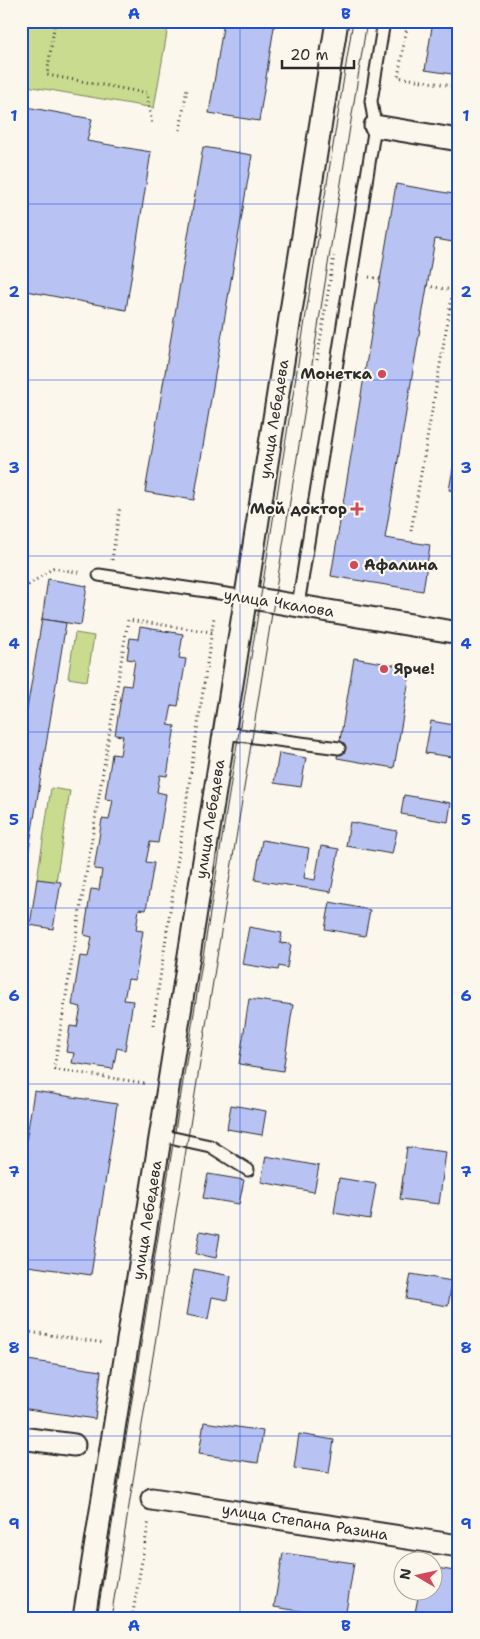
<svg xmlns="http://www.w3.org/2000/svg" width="480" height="1639" font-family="'Shantell Sans',sans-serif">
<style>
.green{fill:#c9db8f;stroke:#7a835d}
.building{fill:#b8c3f4;stroke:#2b2b2b}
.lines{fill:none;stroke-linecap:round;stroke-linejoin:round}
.lane-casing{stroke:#2b2b2b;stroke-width:15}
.street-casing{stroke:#2b2b2b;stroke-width:25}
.path{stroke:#2b2b2b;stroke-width:3;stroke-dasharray:1 4;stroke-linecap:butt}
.lane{stroke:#fbf7ec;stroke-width:11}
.street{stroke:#fbf7ec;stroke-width:21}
.tram{stroke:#2b2b2b;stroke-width:1}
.grid{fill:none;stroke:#1d4ed8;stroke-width:1;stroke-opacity:0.55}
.poi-dot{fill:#d1495b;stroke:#fbf7ec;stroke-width:2}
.labels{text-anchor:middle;stroke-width:4.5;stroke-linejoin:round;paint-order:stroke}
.poi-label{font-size:15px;font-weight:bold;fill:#2b2b2b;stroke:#fbf7ec;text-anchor:end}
.street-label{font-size:15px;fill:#2b2b2b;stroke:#fbf7ec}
.neatline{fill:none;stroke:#1d4ed8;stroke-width:2}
.grid-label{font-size:16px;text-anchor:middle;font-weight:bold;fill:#1d4ed8}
</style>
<rect width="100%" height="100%" fill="#fbf7ec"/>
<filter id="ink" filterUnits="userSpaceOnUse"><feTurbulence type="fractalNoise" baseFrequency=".02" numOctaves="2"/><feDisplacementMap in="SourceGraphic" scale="10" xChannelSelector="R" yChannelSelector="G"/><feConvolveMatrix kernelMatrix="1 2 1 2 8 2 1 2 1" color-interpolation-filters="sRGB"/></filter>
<g filter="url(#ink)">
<!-- green -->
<g class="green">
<path d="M21,21H169L154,108L21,85Z"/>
<path d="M75,633L94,636L87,681L68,678Z"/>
<path d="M51,788L70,791L56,882L37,879Z"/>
</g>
<!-- building -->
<g class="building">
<path d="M224,21H275L259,121L209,113Z"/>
<path d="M433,21H459V75L425,70Z"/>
<path d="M21,106L92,119L87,141L151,152L126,310L21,290Z"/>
<path d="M203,147L252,155L194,500L145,492Z"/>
<path d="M396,184L459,195V243L435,239L385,538L430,545L423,591L331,576Z"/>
<path d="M457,447H459V492L449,490Z"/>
<path d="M48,579L87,586L81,625L42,619Z"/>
<path d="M42,619L66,623L21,898V745Z"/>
<path d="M140,627L183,634L179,658L186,659L178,706L172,705L168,725L175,726L167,776L160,775L157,792L166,794L158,843L150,842L146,862L154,863L146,910L139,909L136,930L143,931L135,980L128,979L124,1000L133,1001L125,1050L117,1048L113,1069L72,1063L74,1053L66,1052L70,1026L77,1027L81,1007L72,1005L80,956L88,957L92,937L84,935L91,889L99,890L102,870L94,869L102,819L109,820L113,800L105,799L112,754L120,755L123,736L115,735L123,685L131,686L135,660L127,659L130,638L138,639Z"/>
<path d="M354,658L411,668L394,768L337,758Z"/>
<path d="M459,664V697H454Z"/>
<path d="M431,721L459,726V758L425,753Z"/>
<path d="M279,753L306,758L301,787L274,783Z"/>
<path d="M404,795L451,803L448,822L401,814Z"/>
<path d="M350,822L397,831L392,854L346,846Z"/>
<path d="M262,840L309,848L304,878L315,880L321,846L339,849L331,892L255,880Z"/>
<path d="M37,879L61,882L53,929L30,925Z"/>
<path d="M330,902L370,910L365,936L325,929Z"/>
<path d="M249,927L282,933L280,943L291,944L287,968L279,966L278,970L242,964Z"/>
<path d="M249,999L293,1005L283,1071L239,1064Z"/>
<path d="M459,1048V1096L452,1095Z"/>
<path d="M34,1091L117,1104L91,1275L21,1265V1174Z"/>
<path d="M231,1105L266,1111L262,1135L227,1129Z"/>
<path d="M407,1147L446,1152L439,1204L400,1199Z"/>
<path d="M266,1156L319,1166L314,1192L261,1182Z"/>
<path d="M208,1174L244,1180L239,1204L203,1198Z"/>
<path d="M339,1178L376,1184L370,1219L334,1213Z"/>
<path d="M200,1231L220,1235L216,1258L196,1254Z"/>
<path d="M194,1269L231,1276L227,1300L212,1297L208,1319L186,1315Z"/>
<path d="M411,1274L452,1281L448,1306L406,1299Z"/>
<path d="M21,1359L101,1371L95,1419L21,1408Z"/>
<path d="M204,1422L263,1431L258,1463L199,1454Z"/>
<path d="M299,1434L334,1440L329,1473L294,1468Z"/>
<path d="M283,1553L354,1563L345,1618L274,1607Z"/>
<path d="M432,1567L459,1572V1618H447L415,1613L419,1592H432Z"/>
</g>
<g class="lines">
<!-- lane casing -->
<g class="lane-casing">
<g id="lane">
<path d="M99,575L246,597"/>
<path d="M298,605L375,126L371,101L384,21"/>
<path d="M224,733L339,748"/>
<path d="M160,1135L210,1146L248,1170"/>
</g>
</g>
<!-- street casing -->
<g class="street-casing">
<g id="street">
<path d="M375,126L459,140"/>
<path d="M246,597L459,633"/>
<path d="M21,1438L74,1445"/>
<path d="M152,1499L459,1546"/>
<path d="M84,1618L337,21"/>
</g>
</g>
<!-- path -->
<g class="path">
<path d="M55,21L47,75L147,93L152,125"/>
<path d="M408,21L398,77L459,87"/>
<path d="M180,130L187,88"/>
<path d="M369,277L380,279"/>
<path d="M453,290L459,254"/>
<path d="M457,357L459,360"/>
<path d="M317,360L334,256"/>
<path d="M411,531L453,290L427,286"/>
<path d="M453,535L456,520H459"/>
<path d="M112,560L120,506"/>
<path d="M24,588L53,568L82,573"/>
<path d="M153,1025L214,617"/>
<path d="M144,1083L54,1069L128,620L212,632"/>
<path d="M21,1331L105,1343"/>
<path d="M132,1618L149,1520"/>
</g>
<!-- lane -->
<use href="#lane" class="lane"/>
<!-- street -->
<use href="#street" class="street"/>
<!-- tram -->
<g class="tram">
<path d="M97,1618L353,21"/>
<path d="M111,1618L367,21"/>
</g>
</g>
</g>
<!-- grid -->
<path class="grid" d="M240,21V1618M21,204H459M21,380H459M21,556H459M21,732H459M21,908H459M21,1084H459M21,1260H459M21,1436H459"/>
<!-- markers -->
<g class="poi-dot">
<circle cx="382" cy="374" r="5"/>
<path d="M354.5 501.5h5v5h5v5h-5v5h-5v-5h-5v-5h5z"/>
<circle cx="354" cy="565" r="5"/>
<circle cx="384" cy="669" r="5"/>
</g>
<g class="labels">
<!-- poi labels -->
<g class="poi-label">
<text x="372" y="379">Монетка</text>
<text x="347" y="514">Мой доктор</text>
<text x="364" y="570" text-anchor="start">Афалина</text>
<text x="394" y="674" text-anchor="start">Ярче!</text>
</g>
<!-- street labels -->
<g class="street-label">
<text transform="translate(274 419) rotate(-81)" y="5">улица Лебедева</text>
<text transform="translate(279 603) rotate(9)" y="5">улица Чкалова</text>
<text transform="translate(210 819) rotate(-81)" y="5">улица Лебедева</text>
<text transform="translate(147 1220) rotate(-81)" y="5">улица Лебедева</text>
<text transform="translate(305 1522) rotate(9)" y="5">улица Степана Разина</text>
</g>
</g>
<!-- margin -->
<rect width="480" height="1639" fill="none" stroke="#fbf7ec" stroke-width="55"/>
<!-- north arrow -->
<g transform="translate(418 1576) rotate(279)"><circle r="24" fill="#fbf7ec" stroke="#a8a59f"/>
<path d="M0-4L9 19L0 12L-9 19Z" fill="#d1495b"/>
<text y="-8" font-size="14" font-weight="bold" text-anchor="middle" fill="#2b2b2b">N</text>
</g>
<!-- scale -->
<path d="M282 60v8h72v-8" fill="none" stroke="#2b2b2b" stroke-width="2.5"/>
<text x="290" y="60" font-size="15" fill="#2b2b2b" stroke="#fbf7ec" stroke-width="4" paint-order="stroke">20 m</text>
<rect x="28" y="28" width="424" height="1584" class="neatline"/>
<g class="grid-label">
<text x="134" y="19">A</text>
<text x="346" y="19">B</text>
<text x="14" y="121">1</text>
<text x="466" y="121">1</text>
<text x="14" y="297">2</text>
<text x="466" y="297">2</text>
<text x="14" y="473">3</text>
<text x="466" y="473">3</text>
<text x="14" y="649">4</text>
<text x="466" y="649">4</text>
<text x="14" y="825">5</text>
<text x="466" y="825">5</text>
<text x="14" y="1001">6</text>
<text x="466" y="1001">6</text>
<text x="14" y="1177">7</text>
<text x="466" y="1177">7</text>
<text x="14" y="1353">8</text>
<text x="466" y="1353">8</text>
<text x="14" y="1529">9</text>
<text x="466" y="1529">9</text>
<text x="134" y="1631">A</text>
<text x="346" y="1631">B</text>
</g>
</svg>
